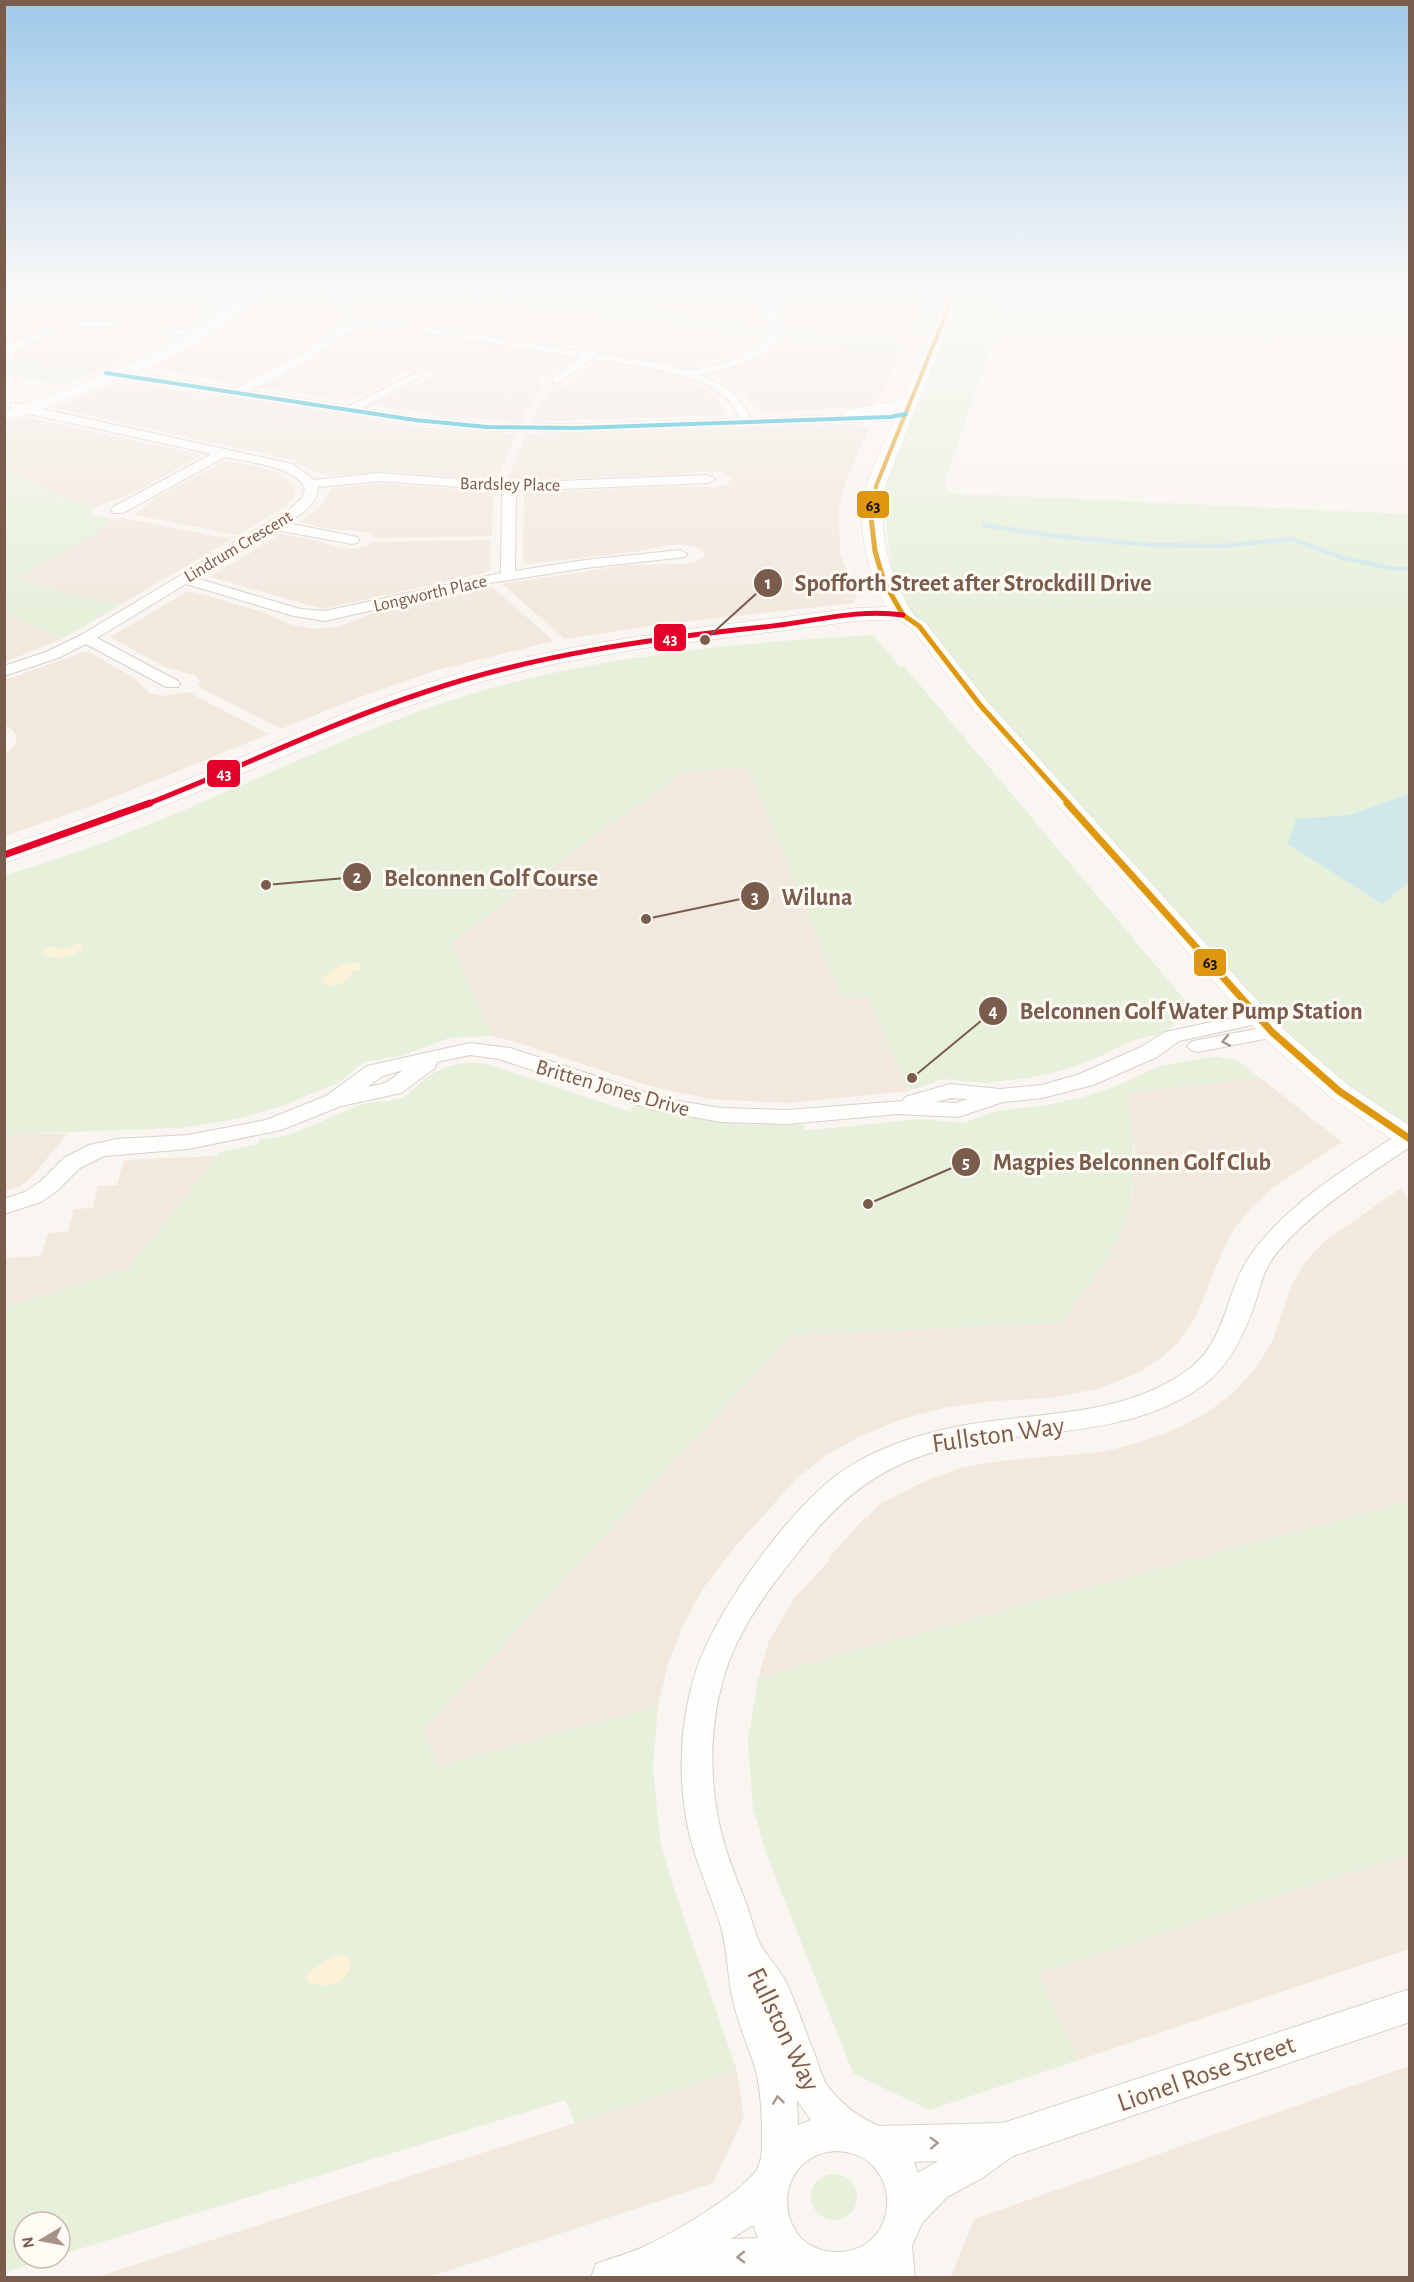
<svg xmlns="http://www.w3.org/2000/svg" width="1414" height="2282" font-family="'Alegreya Sans',sans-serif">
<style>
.residential{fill:#f2e8de}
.green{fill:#e7f0db}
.sand{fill:#fbf2d9}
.water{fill:#d0e8ea}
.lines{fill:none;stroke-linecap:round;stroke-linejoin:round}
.stream{stroke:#d0e8ea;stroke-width:4.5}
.minor-casing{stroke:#d7d1cb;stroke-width:2}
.tertiary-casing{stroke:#d7d1cb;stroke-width:1}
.secondary-casing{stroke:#d9d2cb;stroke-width:1}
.minor{fill:#fefefd;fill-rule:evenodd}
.tertiary{fill:#fefefd;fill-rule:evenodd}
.secondary{fill:#fefefd;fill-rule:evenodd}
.bus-1-far2-casing{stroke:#fffaf3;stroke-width:6}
.bus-1-far1-casing{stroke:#fffaf3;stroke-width:8}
.bus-1-casing{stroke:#fffaf3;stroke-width:10}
.bus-2-casing{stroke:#fffaf3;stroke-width:6}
.bus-3-far1-casing{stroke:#fffaf3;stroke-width:8}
.bus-3-casing{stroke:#fffaf3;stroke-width:10}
.bus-1-far2{stroke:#de970f;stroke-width:4}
.bus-1-far1{stroke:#de970f;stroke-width:5}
.bus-1{stroke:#de970f;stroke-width:7}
.bus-2{stroke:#00a9ce;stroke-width:4}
.bus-3-far1{stroke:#e4002b;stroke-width:5}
.bus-3{stroke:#e4002b;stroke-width:7}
.oneway{stroke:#a8958b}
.labels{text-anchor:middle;stroke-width:6;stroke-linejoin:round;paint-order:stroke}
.far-street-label{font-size:18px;fill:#7a5c4d;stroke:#fffaf3}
.street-label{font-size:22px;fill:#7a5c4d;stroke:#fffaf3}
.near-street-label{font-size:27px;fill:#7a5c4d;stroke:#fffaf3}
.leader{fill:none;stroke:#7a5c4d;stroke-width:2}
.callout-dot{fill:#7a5c4d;stroke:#fffaf3;stroke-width:2}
.mark-label{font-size:18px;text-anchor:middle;font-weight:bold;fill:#fff}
.callout-label{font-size:24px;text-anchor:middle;font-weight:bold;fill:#7a5c4d;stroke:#fffaf3;stroke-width:6;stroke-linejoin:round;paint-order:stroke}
.line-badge{stroke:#fffaf3;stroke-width:2}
.badge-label{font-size:16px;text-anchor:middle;font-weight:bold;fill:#fff}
.pale-badge-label{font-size:16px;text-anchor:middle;font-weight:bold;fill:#111}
</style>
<rect width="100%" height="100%" fill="#f9f5f0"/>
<!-- residential -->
<g class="residential">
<path d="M27,297H210L216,302L180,328L98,321L75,322L42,328L5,345L4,301Z"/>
<path d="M260,297H333L345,317L330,323L326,331L289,357L239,382L230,383L152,368L224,328Z"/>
<path d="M342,297H466L626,319L592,349L407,322L378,316L354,315Z"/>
<path d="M641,297H753L764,326L637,309Z"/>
<path d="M779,297H924L905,341L792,330Z"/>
<path d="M635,320L762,338L739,353L692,367L600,351Z"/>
<path d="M364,326L571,356L573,359L561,368L537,379L542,385L520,422L446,417L373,405L407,387L436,377L434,373L422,370L404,371L386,384L347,401L263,388L319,357L359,328Z"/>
<path d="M94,329L166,336L93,373L8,361L30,347L56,334Z"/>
<path d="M788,341L900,353L877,402L869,406L760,413L744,393L714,376L715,373L765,357Z"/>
<path d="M598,361L657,370L690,381L714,394L727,413L721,415L530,422L551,387L572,385L577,381L580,373Z"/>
<path d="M116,383H125L232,397L425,428L517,434L496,481L390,472L325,476L292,460L54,408Z"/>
<path d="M25,417L199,454L202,455L135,492L96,507L50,493L5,468V422Z"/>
<path d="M850,424L862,425L868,430L846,481L839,509L840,552L857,597L853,603L655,625L565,639L502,584L627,565L685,564L697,561L704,557L705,553L695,546L672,545L634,552L526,564L523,562L524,495L526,493L673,486L717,487L726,485L732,478L722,472L702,471L673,475L506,481L527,434Z"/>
<path d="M226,461L260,467L282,474L294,485L296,489L293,499L282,509L238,535L134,515L157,497Z"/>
<path d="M381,483L491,492L493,494L492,536L376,538L370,533L361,531L329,529L299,522L323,504L331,488Z"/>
<path d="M123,518L232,539L122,604L65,593L19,578L20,575L99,532L110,519Z"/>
<path d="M281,534L306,538L346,549L365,547L374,542L491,540L490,570L485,573L323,609L210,577Z"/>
<path d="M491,586L554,641L434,671L360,697L281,729L197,686L200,681L196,676L165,667L110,637L186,592H194L263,612L289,624L312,629L338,627L371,614Z"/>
<path d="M5,613L62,639L5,662Z"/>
<path d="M84,652L91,653L133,677L149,693L162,696L188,692L269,734L96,804L5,836V754L15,746L17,738L14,731L5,725V680Z"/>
<path d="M748,767L842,999L867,997L909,1091L787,1103L710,1099L653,1087L512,1041L491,1036L452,943L612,823L664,788L680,773Z"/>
<path d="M1260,1078L1342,1142L1272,1188L1251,1208L1234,1229L1220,1257L1196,1317L1176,1345L1158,1360L1136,1374L1097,1389L1050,1398L994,1401L943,1408L899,1420L859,1437L830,1453L797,1478L734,1548L704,1587L683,1625L668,1664L658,1706L438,1766L424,1730L792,1335L1063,1323L1125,1222L1133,1194L1136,1158L1126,1092Z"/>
<path d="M68,1133L30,1179L20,1186L5,1191V1134Z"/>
<path d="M217,1156L128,1269L5,1307L4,1258L41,1256L48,1233L68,1232L74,1209L93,1208L98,1186L117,1185L124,1160Z"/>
<path d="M1401,1188L1410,1201L1409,1501L783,1670L758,1679L769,1641L795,1597L830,1560L828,1559L865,1517L867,1518L878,1505L925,1481L963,1467L1009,1460L1102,1452L1138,1443L1176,1429L1205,1414L1233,1393L1256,1368L1272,1342L1291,1287L1305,1262L1325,1241Z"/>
<path d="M1409,1854V1949L1079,2060L1037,1974Z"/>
<path d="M1409,2066V2277H951L974,2219Z"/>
<path d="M737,2071L744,2117L713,2183L429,2277L94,2278Z"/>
</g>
<!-- green -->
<g class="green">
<path d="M466,297H641L637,309L764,326L762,338Z"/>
<path d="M953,297H1000L993,341L945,481L948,493L1409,514V1139L1272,1032L906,608V599L892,572L883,495L899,431Z"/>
<path d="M792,330L905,341L900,353L788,341Z"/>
<path d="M5,361H8L93,373L65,384L5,375Z"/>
<path d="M5,468L50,493L96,507L92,511L93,515L110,519L99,532L19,578L65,593L122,604L62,639L5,613Z"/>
<path d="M873,635L900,667L904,666L1189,1005L1185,1013L1164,1033L1134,1040L1092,1060L1063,1070L1029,1078L984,1083L943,1079L909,1091L867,997L842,999L748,767L680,773L664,788L612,823L452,943L491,1036L449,1038L404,1055L364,1062L338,1083L282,1106L237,1119L182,1128L5,1134V875C149,835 280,762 420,711C567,658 719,644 873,635Z"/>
<path d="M1216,1056L1238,1061L1260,1078L1127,1093C1135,1153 1143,1193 1112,1250C1098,1276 1077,1297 1063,1323L792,1335L424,1730L438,1766L658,1706L653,1768L660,1840L672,1883L737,2071L575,2123L565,2100L60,2255V2222H24V2258H51L5,2272V1307L128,1269L220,1152L258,1144L260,1139C298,1139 329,1114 364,1104C377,1101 394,1102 405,1096C413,1091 419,1083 426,1078C443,1065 467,1060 487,1064L634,1113L630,1109L640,1104L708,1121L738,1124L805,1125L803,1131L921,1119L963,1123L997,1111L1049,1105L1083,1097L1114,1087L1160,1066Z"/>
<path d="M1409,1501V1854L1038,1974L1079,2060L929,2110L853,2073L767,1856L753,1808L748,1741L758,1679L783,1670Z"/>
<circle cx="834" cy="2197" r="23"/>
</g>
<!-- sand -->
<g class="sand">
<path d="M77,944H82V949C71,958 52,962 40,952L49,946L63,949Z"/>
<path d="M355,962L360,964L362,969L352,972L347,981L340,984L328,986L320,982C324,974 345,962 355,962Z"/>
<path d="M336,1954L350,1958C353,1982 326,1992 307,1981L308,1973Z"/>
</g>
<!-- water -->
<path class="water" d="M1408,794L1409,882L1382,904L1288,844L1296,819L1350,815Z"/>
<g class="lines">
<!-- stream -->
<path class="stream" d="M984,525L1055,536L1151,545L1224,546L1292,539L1340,557L1395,569H1410"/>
<!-- minor casing -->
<g class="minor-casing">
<g id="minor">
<path d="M761,297H771L784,332C767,362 730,367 700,375C729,386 737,393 752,420L746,424L742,423C738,416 735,408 730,402C706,372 629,365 592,359L557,384L553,382V378L580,357L374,325C347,328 330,346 308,360C287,374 260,388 236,395L230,391L292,360L341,327L374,319L588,352L592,351C616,358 644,360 669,364C676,366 684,371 691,370C715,368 760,354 772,332Z"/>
<path d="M90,321L127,323L199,331L205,334L199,337C153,332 101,319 55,332C37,338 22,350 4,355V347C33,333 58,324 90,321Z"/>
<path d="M416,373L420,374V378L353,412H345L343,409Z"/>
<path d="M15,403L293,464L314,480L379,473L509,483L708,475L715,479L708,483L516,491L515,571L585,560L680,550L687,554L685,557L585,568L490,583L325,621L294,616L186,584L97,638L178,681L180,684L178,687H166L86,644L58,658L4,676V666L46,652L81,635L289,510L302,498L305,488C296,466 246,462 225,457L123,513H113L111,510L113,507L212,454L11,410V404ZM379,481L502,490L501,573L325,611L300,609L196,578L276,530L352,544L357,543L359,540L357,537L287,523C300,515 317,505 318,487Z"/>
<path d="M1259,1012L1266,1014L1269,1018L1266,1022L1179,1041L1157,1057L1093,1085L1042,1098L1003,1102L958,1117L898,1114L787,1124L721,1122L654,1110L499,1059L470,1055L437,1062L435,1068L401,1093L341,1106L281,1130L188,1149L104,1156L80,1168L57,1191L41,1202L4,1214V1199L25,1192L41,1181L64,1158L89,1145L117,1139L188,1135L266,1120L326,1096L367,1066L470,1043L510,1048L666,1099L721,1108L787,1110L903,1101L905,1097L950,1084L1000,1089L1042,1085L1077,1075L1141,1047L1165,1032ZM403,1070L386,1083L367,1087L383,1076ZM951,1098L968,1099L956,1103L936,1102Z"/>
<path d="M1272,1026L1279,1028L1282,1032L1279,1036L1198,1052L1191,1050L1187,1046L1191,1042L1198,1040Z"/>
<path d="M1410,1131V1147C1369,1174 1292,1224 1268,1266C1262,1276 1260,1289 1256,1300C1246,1330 1231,1364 1205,1384C1126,1442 1026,1426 937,1451C870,1470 833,1506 792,1560C773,1584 754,1609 740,1637C708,1698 705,1780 725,1846C731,1867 740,1886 747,1906C751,1917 754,1930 758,1940C765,1955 778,1967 786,1982C797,2005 805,2031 815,2055C818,2063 821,2074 825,2082C837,2101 859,2118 879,2126L1003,2123L1410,1989V2022L1013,2156L982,2178L947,2197L922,2223L912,2246L915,2278H591L596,2264C612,2258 628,2254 643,2247C670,2235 743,2193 757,2169C763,2158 762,2148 762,2137C762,2115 761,2092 756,2071C749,2047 738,2025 733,2000C727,1976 728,1951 721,1927C710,1890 692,1856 686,1817C678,1769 681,1718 696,1671C716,1610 793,1502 847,1468C883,1445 929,1431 971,1424C1044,1412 1121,1416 1185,1372C1227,1343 1224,1296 1248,1259C1284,1205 1347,1168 1400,1133ZM797,2100L811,2120L798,2125ZM837,2151C905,2154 903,2252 837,2252C772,2252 769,2154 837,2151ZM938,2161L918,2173L914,2162ZM753,2225L758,2238L731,2239Z"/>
</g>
</g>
<!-- tertiary casing -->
<g class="tertiary-casing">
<g id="tertiary">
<path d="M240,297H253C224,333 175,356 133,373L415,416L487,423L576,424L890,413L906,410L913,414L911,417L890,421L576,432L487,431L415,424L118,379L31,413L4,421V412L101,376L99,373L101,370H115L178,341L222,312Z"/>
<path d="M903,610L925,622L987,701L1281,1027L1348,1085L1410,1126V1147L1400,1145L1330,1097L1263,1037L973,709L913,630L894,615L897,611Z"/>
</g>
</g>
<!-- secondary casing -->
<g class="secondary-casing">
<path id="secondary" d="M946,297H960L885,486C878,534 888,574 914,615L910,619L856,621L638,649L553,664L476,683L388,713L127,821L4,863V846C91,819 175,785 259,750C312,728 364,703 419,686C561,640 709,627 856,608L887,607C867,573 855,524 867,485C875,460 888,436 898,411L851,419L845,418L842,414L845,410C864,406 884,405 903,399Z"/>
</g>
<!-- minor -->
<use href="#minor" class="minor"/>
<!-- tertiary -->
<use href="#tertiary" class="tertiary"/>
<!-- secondary -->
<use href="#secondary" class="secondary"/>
<!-- bus-1-far2 casing -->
<g class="bus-1-far2-casing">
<path id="bus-1-far2" d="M871,518L876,486L953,297"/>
</g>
<!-- bus-1-far1 casing -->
<g class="bus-1-far1-casing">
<path id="bus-1-far1" d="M871,517L875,551L884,582L903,615L919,626L980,705L1069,804"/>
</g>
<!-- bus-1 casing -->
<g class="bus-1-casing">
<path id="bus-1" d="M1067,803L1272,1032L1339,1091L1410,1139"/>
</g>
<!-- bus-2 casing -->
<g class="bus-2-casing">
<path id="bus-2" d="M106,373L415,420L487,427L576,428L890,417L906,414"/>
</g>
<!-- bus-3-far1 casing -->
<g class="bus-3-far1-casing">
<path id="bus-3-far1" d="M147,804C240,768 330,723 425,692C534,655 649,639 763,627C809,623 856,608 903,615"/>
</g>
<!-- bus-3 casing -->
<g class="bus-3-casing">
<path id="bus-3" d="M4,855L150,803"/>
</g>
<!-- bus-1-far2 -->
<use href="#bus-1-far2" class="bus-1-far2"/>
<!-- bus-1-far1 -->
<use href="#bus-1-far1" class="bus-1-far1"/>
<!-- bus-1 -->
<use href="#bus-1" class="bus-1"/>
<!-- bus-2 -->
<use href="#bus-2" class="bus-2"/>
<!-- bus-3-far1 -->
<use href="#bus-3-far1" class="bus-3-far1"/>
<!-- bus-3 -->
<use href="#bus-3" class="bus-3"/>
</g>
<!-- one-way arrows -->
<defs><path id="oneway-chevron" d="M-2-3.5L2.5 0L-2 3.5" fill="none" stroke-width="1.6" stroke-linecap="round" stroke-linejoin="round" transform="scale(1.5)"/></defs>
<g class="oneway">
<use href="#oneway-chevron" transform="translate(1226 1041) rotate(169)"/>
<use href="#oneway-chevron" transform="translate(778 2100) rotate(-97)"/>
<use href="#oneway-chevron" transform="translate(934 2143) rotate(-2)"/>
<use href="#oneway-chevron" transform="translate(741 2257) rotate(179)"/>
</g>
<!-- sky -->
<linearGradient id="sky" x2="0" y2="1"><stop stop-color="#9ec9e9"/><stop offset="0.48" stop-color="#fcfaf8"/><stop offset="1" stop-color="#fcfaf8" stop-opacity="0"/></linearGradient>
<rect width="1414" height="616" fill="url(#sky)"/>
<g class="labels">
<!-- far-street labels -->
<g class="far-street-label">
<text transform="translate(510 484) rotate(1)" y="6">Bardsley Place</text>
<text transform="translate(238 546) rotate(-31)" y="6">Lindrum Crescent</text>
<text transform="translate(430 593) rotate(-13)" y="6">Longworth Place</text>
</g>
<!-- street labels -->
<g class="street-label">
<text transform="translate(613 1087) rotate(16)" y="8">Britten Jones Drive</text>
</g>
<!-- near-street labels -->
<g class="near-street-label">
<text transform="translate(998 1434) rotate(-8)" y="9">Fullston Way</text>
<text transform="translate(784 2029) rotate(64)" y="9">Fullston Way</text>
<text transform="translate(1206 2073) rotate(-19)" y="9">Lionel Rose Street</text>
</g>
</g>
<!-- callouts -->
<path class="leader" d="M705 640L768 583M266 885L357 877M646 919L755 896M912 1078L993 1011M868 1204L966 1162"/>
<g class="callout-dot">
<circle cx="705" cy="640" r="6"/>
<circle cx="266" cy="885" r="6"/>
<circle cx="646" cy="919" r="6"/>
<circle cx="912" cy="1078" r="6"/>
<circle cx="868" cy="1204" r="6"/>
<circle cx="768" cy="583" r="15"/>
<circle cx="357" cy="877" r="15"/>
<circle cx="755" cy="896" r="15"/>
<circle cx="993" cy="1011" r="15"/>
<circle cx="966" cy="1162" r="15"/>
</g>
<g class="mark-label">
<text x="768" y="589">1</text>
<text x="357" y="883">2</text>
<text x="755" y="903">3</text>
<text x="993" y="1017">4</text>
<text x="966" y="1168">5</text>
</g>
<g class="callout-label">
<text x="973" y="591">Spofforth Street after Strockdill Drive</text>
<text x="491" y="886">Belconnen Golf Course</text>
<text x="817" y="905">Wiluna</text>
<text x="1191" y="1019">Belconnen Golf Water Pump Station</text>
<text x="1132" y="1170">Magpies Belconnen Golf Club</text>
</g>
<g class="line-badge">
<rect x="856" y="490" width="34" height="29" rx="6" fill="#de970f"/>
<rect x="653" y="623" width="34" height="29" rx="6" fill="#e4002b"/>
<rect x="206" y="759" width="35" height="29" rx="6" fill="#e4002b"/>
<rect x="1193" y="948" width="34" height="29" rx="6" fill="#de970f"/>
</g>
<g class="badge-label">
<text x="670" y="644">43</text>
<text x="224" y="779">43</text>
</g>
<g class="pale-badge-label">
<text x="873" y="511">63</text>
<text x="1210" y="968">63</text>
</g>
<!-- border -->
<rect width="1414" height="2282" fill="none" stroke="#7a5c4d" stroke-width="12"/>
<!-- north arrow -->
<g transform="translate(42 2240) rotate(260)"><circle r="28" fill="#fffaf3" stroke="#cabbb1" stroke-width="1.5"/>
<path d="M0-4.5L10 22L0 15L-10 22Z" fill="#a69286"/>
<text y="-9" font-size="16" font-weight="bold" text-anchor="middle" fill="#7a5c4d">N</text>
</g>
</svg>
